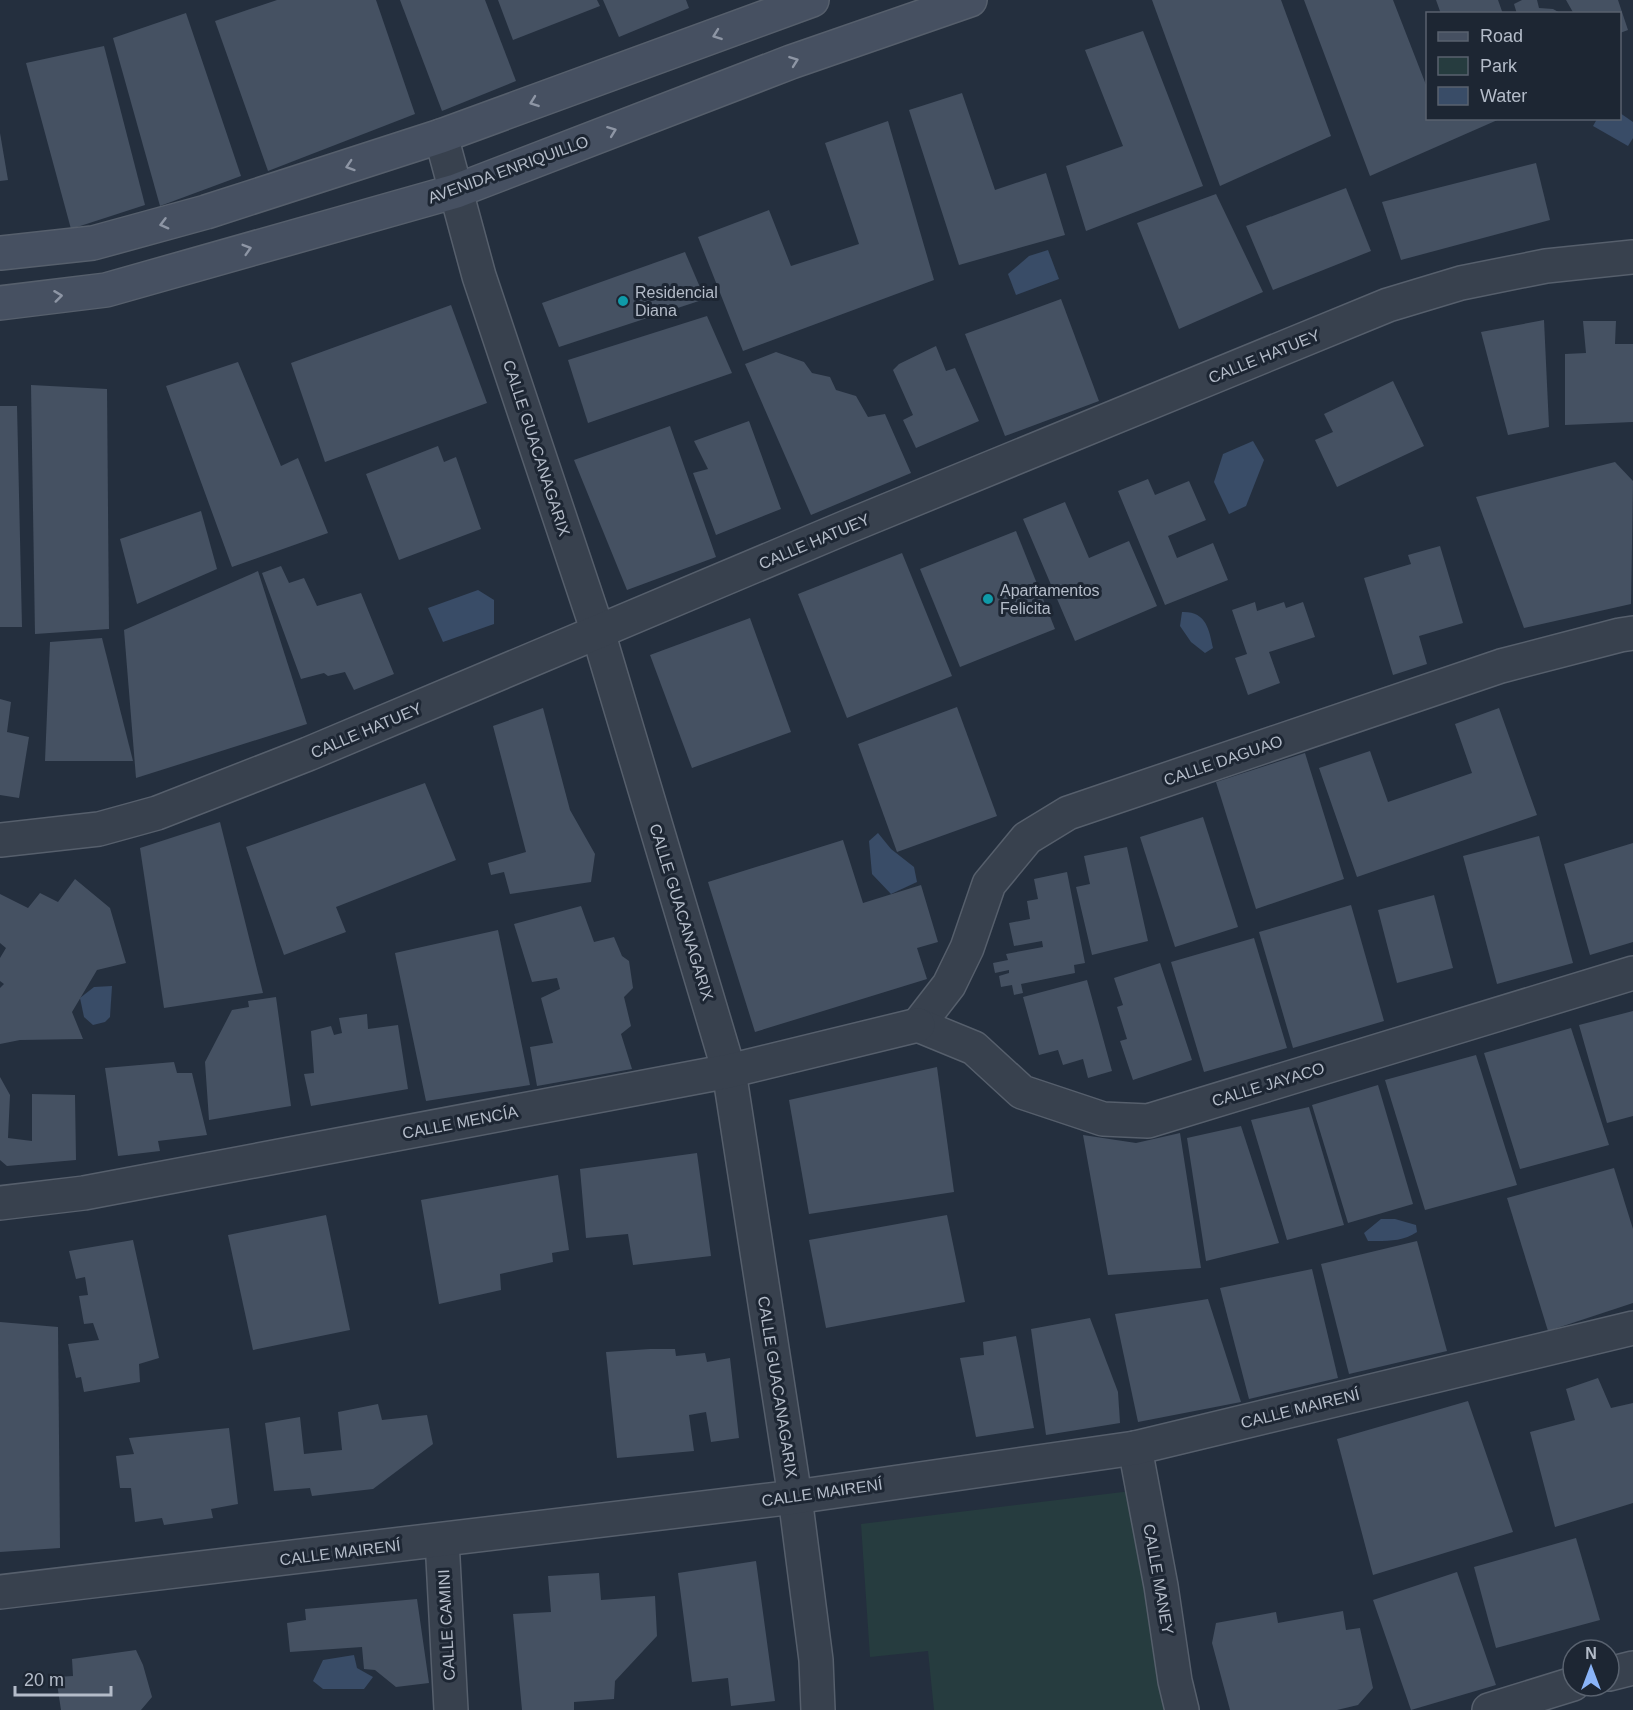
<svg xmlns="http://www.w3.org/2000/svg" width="1633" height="1710" font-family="Arial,sans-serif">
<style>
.green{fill:#263c3f}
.water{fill:#394c67}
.building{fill:#455162}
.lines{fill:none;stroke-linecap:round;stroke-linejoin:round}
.minor-casing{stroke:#565f6c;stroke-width:36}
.secondary-casing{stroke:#565f6c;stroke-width:36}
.minor{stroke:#38414e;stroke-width:33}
.secondary{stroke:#465061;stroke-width:33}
.oneway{stroke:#8e96a5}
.culture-dot{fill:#0f9aa8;stroke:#1d2633;stroke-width:2}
.labels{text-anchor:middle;stroke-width:6;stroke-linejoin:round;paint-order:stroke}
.street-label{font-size:16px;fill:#b4bcc9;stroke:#1d2633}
.poi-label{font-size:16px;fill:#b4bcc9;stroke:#1d2633;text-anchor:start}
</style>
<rect width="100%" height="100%" fill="#242f3e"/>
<!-- green -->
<path class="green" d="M1131,1491L1164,1710H934L928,1651L870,1657L861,1524Z"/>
<!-- water -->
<g class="water">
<path d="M1620,113L1633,122V138L1628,146L1593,126L1597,119L1620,118Z"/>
<path d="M1048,250L1059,279L1016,295L1008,274L1029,256Z"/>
<path d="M1253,441L1264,460L1246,506L1229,514L1214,482L1223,454Z"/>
<path d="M478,590L494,600V624L443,642L428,608Z"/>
<path d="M1182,612C1206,611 1209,629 1213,648L1205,653L1191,642L1180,626Z"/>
<path d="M878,833L891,849L914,867L917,882L891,894L872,874L869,841Z"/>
<path d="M112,986L110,1017L105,1022L93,1025L84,1017L80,998L94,987Z"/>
<path d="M1381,1219H1395L1416,1225L1417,1232C1402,1242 1386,1241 1368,1241L1364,1233Z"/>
<path d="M354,1655L357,1668L373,1677L364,1689H323L313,1681L323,1660Z"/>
</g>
<!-- building -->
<g class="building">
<path d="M277,0H376L415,114L268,171L215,21Z"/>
<path d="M400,0H485L516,81L442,111Z"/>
<path d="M498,0H597L600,6L513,40Z"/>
<path d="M603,0H686L689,8L619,37Z"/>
<path d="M1152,0H1281L1331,136L1220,186Z"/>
<path d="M1304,0H1393L1428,90V118H1502L1370,176Z"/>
<path d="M1436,0H1498L1503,14H1441Z"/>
<path d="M1522,0H1537L1539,8L1553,9L1562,14H1517L1514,4Z"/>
<path d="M1566,0H1618L1628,30L1620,33V14H1574Z"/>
<path d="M186,13L241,176L160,206L113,38Z"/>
<path d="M1143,31L1203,186L1086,231L1066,166L1123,146L1085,50Z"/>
<path d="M104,46L145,205L71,229L26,63Z"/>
<path d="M962,93L995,190L1046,173L1065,235L959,265L909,110Z"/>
<path d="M888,121L934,280L743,351L698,237L769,210L791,266L859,244L825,143Z"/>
<path d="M0,133L8,180L0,181Z"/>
<path d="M1536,163L1550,220L1401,260L1382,202Z"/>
<path d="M1346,188L1371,251L1273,290L1246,226Z"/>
<path d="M1216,194L1263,292L1179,329L1137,223Z"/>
<path d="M685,252L705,299L559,347L542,303Z"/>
<path d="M1061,299L1099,401L1005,436L965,334Z"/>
<path d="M451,305L487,403L325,462L291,363Z"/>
<path d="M707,316L732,373L588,423L568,360Z"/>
<path d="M1544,320L1549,427L1508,435L1481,332Z"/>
<path d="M1583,321H1616L1615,344H1633V422L1565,425V354L1586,353Z"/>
<path d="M936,346L946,371L955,368L979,421L916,448L903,420L913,415L893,370L899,364Z"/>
<path d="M776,352L804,362L812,373L830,377L836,390L856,396L868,417L885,414L911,473L811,515L745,364Z"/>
<path d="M238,362L281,466L298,458L328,533L232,567L166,386Z"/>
<path d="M1393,381L1424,446L1337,487L1315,440L1333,432L1324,414Z"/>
<path d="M31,385L107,389L109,629L35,634Z"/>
<path d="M0,406H17L22,627H0Z"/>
<path d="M749,421L781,509L716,535L693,473L708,469L694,441Z"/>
<path d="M670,426L716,557L627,590L574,460Z"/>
<path d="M438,446L444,462L456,457L481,529L399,560L366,474Z"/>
<path d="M1615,462L1633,481L1631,604L1524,628L1476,497Z"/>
<path d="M1148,479L1155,495L1189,481L1206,520L1168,536L1177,558L1213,543L1228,580L1165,605L1118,491Z"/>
<path d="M1065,502L1089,558L1129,541L1157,606L1075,641L1023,519Z"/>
<path d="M201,511L217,569L137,604L120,539Z"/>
<path d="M1016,531L1055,629L960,667L920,569Z"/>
<path d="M1440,546L1463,623L1419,636L1427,664L1393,675L1364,578L1411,564L1408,555Z"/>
<path d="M902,553L952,676L847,718L798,594Z"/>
<path d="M281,566L289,583L304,578L317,606L361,593L394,674L354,690L345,672L328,676L324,673L301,679L262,573Z"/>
<path d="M258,571L307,724L136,778L124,630Z"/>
<path d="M1255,602L1257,611L1284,602L1286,608L1303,602L1315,637L1269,652L1280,683L1248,695L1235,658L1247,654L1232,610Z"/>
<path d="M750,618L791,732L692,768L650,655Z"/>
<path d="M102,638L133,761H45L50,642Z"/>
<path d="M0,699L11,702L7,732L29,737L19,798L0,795Z"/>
<path d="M957,707L997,816L897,852L858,744Z"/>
<path d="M543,708L570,810L595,854L591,882L510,894L504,872L491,875L488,863L526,852L493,726Z"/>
<path d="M1499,708L1537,815L1357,877L1319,768L1370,751L1388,802L1472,773L1455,724Z"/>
<path d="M1305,753L1344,879L1256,909L1216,782Z"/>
<path d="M425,783L456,860L336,907L346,932L284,955L246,847Z"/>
<path d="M1203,817L1238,927L1175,947L1140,837Z"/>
<path d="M220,822L263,993L164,1008L140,848Z"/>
<path d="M1539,836L1573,963L1497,984L1463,856Z"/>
<path d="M843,840L863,903L921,885L938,942L917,948L927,979L755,1032L708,882Z"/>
<path d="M1633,843V942L1590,955L1564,864Z"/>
<path d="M1127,847L1148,941L1092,955L1076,887L1090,884L1084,856Z"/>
<path d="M1067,872L1085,963L1074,965L1075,973L1021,984L1023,993L1014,995L1012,985L1001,987L999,976L1009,973V970L995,973L993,963L1008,960L1006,954L1043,947L1042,941L1014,946L1009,923L1030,919L1027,901L1038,899L1034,879Z"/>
<path d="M75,879L110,908L126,963L97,970L72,1012L83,1039L20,1040L0,1044V988L4,984L0,981V958L6,948L0,943V894L28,908L40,893L58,902Z"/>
<path d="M1434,895L1453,968L1397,983L1378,910Z"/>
<path d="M1351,905L1384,1021L1293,1048L1259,932Z"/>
<path d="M581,906L594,942L614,937L622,956L629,961L633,988L624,997L631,1026L621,1034L632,1069L537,1086L530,1047L553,1043L541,998L560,989L557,978L532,982L514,924Z"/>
<path d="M498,930L530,1085L426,1101L395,953Z"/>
<path d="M1254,938L1287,1048L1204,1072L1171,962Z"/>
<path d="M1160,963L1192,1060L1133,1080L1120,1041L1127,1039L1117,1007L1123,1005L1114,978Z"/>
<path d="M1087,980L1112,1071L1088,1078L1083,1059L1063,1065L1058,1050L1039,1055L1023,997Z"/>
<path d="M276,997L291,1106L209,1120L205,1062L232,1010L249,1007L248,1001Z"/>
<path d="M1633,1011V1116L1607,1123L1579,1025Z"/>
<path d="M367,1014L368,1029L398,1025L408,1089L311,1106L304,1074L314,1073L311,1031L331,1026L334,1035L342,1033L339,1018Z"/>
<path d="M1571,1028L1609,1145L1520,1169L1484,1053Z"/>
<path d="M1476,1055L1517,1185L1425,1210L1385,1080Z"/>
<path d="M174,1062L177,1073H192L207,1135L158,1141L160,1151L118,1156L105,1068Z"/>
<path d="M937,1067L954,1192L809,1214L789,1100Z"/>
<path d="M0,1077L10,1095L8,1138L32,1141V1094L75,1095L76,1160L7,1166L0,1160Z"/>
<path d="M1378,1085L1413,1204L1348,1223L1312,1105Z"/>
<path d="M1309,1107L1344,1225L1287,1240L1251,1120Z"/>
<path d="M1241,1126L1279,1243L1206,1261L1187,1138Z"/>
<path d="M1180,1133L1201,1268L1108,1275L1083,1135L1136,1143Z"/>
<path d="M697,1153L711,1256L633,1265L628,1234L586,1238L580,1169Z"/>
<path d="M1614,1168L1633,1229V1303L1548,1331L1507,1198Z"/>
<path d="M558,1175L569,1250L552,1253L553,1262L500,1274L501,1290L439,1304L421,1200Z"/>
<path d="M326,1215L350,1330L253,1350L228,1235Z"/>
<path d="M947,1215L965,1302L826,1328L809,1240Z"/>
<path d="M133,1240L159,1358L139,1364L140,1382L84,1392L81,1377L76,1378L68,1344L99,1340L93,1323L84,1324L79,1296L88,1295L85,1277L76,1279L69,1251Z"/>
<path d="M1417,1241L1447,1351L1349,1374L1321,1264Z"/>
<path d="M1312,1269L1338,1378L1249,1399L1220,1288Z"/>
<path d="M1208,1299L1241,1402L1138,1422L1115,1314Z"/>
<path d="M1090,1318L1118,1392L1120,1423L1046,1435L1031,1329Z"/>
<path d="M0,1322L58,1327L60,1548L0,1552Z"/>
<path d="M1016,1336L1034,1428L976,1437L960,1358L984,1355L983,1342Z"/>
<path d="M650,1349H675L676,1356L705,1353L707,1362L730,1358L739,1438L711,1442L706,1412L689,1415L694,1451L617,1458L606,1352Z"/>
<path d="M1598,1378L1611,1408L1633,1403V1503L1555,1527L1530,1432L1575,1420L1566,1389Z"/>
<path d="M1468,1401L1513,1532L1373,1575L1337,1439Z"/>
<path d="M378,1404L382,1420L427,1415L433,1444L373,1489L312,1496L310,1488L274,1491L265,1423L300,1417L304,1454L342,1450L338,1412Z"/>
<path d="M229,1428L238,1504L211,1509L213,1518L164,1525L162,1518L135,1522L131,1488H120L116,1456L134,1454L129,1438Z"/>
<path d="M1576,1538L1600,1620L1496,1648L1474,1567Z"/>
<path d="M756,1561L775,1701L731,1706L728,1678L692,1682L678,1573Z"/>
<path d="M1457,1572L1496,1685L1411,1710L1373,1600Z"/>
<path d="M599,1573L601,1600L655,1596L657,1636L615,1681L614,1699L574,1702V1710H522L513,1614L551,1612L548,1576Z"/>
<path d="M417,1599L429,1683L396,1687L375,1670L364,1669L362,1647L290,1652L287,1623L306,1620L305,1609Z"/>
<path d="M1343,1611L1346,1630L1360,1628L1373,1688L1358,1705L1337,1710H1230L1212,1643L1216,1623L1276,1612L1278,1623Z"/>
<path d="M136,1650L143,1665L152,1697L141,1710H61L56,1677L73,1676L72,1659Z"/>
</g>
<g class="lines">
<!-- minor casing -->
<g class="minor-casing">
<g id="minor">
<path d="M441,136L479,276L598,632L729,1071L795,1497L816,1660L818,1710"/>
<path d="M0,840L99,829L157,813L308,754L849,526L1388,305L1461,283L1546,266L1633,257"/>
<path d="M918,1025L949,985L967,948L989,884L1027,838L1068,813L1501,666L1620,635L1633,633"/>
<path d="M918,1025L974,1048L1022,1092L1103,1119L1148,1121L1633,973"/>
<path d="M0,1203L84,1193L729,1071L918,1025"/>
<path d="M1135,1448L1161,1586L1175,1681L1182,1710"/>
<path d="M442,1540L451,1710"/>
<path d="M0,1592L795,1497L1135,1448L1633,1328"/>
<path d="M1609,1674L1633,1668"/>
<path d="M1489,1710L1573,1684"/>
</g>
</g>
<!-- secondary casing -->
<g class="secondary-casing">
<g id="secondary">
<path d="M0,253L93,243L206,212L441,136L812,0"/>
<path d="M0,303L106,290L456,191L791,62L970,0"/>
</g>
</g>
<!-- minor -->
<use href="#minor" class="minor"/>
<!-- secondary -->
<use href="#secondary" class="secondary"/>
</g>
<!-- one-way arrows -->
<defs><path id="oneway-chevron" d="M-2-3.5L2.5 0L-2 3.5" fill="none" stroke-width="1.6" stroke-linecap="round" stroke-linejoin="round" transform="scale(1.5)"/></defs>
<g class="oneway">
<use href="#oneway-chevron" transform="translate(717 35) rotate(160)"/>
<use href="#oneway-chevron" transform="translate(794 61) rotate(-20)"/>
<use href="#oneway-chevron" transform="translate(534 102) rotate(160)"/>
<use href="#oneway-chevron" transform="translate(612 131) rotate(-21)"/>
<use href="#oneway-chevron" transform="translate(350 166) rotate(162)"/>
<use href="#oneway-chevron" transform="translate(164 224) rotate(165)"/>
<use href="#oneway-chevron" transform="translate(247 249) rotate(-17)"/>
<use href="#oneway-chevron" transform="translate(58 296) rotate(-7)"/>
</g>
<!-- markers -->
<g class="culture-dot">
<circle cx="623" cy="301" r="6"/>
<circle cx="988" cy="599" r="6"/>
</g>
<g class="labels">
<!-- street labels -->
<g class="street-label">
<text transform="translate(508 169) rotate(-20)" y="6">AVENIDA ENRIQUILLO</text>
<text transform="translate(1264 356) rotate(-22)" y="6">CALLE HATUEY</text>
<text transform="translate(537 448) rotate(72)" y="6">CALLE GUACANAGARIX</text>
<text transform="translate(814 541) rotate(-23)" y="6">CALLE HATUEY</text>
<text transform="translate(366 730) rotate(-23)" y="6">CALLE HATUEY</text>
<text transform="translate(1223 760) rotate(-19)" y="6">CALLE DAGUAO</text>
<text transform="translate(682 912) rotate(73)" y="6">CALLE GUACANAGARIX</text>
<text transform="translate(1268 1084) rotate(-17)" y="6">CALLE JAYACO</text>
<text transform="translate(460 1122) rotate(-11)" y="6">CALLE MENCÍA</text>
<text transform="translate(778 1387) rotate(81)" y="6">CALLE GUACANAGARIX</text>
<text transform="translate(1300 1408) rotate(-14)" y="6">CALLE MAIRENÍ</text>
<text transform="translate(822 1492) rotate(-8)" y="6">CALLE MAIRENÍ</text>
<text transform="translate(340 1552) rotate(-7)" y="6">CALLE MAIRENÍ</text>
<text transform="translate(1159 1579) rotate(80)" y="6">CALLE MANEY</text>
<text transform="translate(446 1625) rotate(-93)" y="6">CALLE CAMINI</text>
</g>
<!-- poi labels -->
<g class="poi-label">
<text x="635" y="298">Residencial<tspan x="635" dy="18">Diana</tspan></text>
<text x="1000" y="596">Apartamentos<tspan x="1000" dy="18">Felicita</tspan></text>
</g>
</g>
<!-- legend -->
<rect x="1426" y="12" width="195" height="108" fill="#1d2633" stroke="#59626f" stroke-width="1.5"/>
<rect x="1438" y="32" width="30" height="9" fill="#465061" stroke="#59626f" stroke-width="1.5"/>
<text x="1480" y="42" font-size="18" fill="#b4bcc9">Road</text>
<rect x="1438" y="57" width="30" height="18" fill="#263c3f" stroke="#59626f" stroke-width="1.5"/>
<text x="1480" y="72" font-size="18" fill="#b4bcc9">Park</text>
<rect x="1438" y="87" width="30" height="18" fill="#394c67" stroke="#59626f" stroke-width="1.5"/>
<text x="1480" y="102" font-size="18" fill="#b4bcc9">Water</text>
<!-- north arrow -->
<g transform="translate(1591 1668)"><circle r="28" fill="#1d2633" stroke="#59626f" stroke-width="1.5"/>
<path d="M0-4.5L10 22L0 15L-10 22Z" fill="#8ab4f8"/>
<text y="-9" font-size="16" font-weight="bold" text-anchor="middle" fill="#b4bcc9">N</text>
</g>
<!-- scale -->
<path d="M15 1686v9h96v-9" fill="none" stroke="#b4bcc9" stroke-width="3"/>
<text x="24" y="1686" font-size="18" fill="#b4bcc9" stroke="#1d2633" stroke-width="4.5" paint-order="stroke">20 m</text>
</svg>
